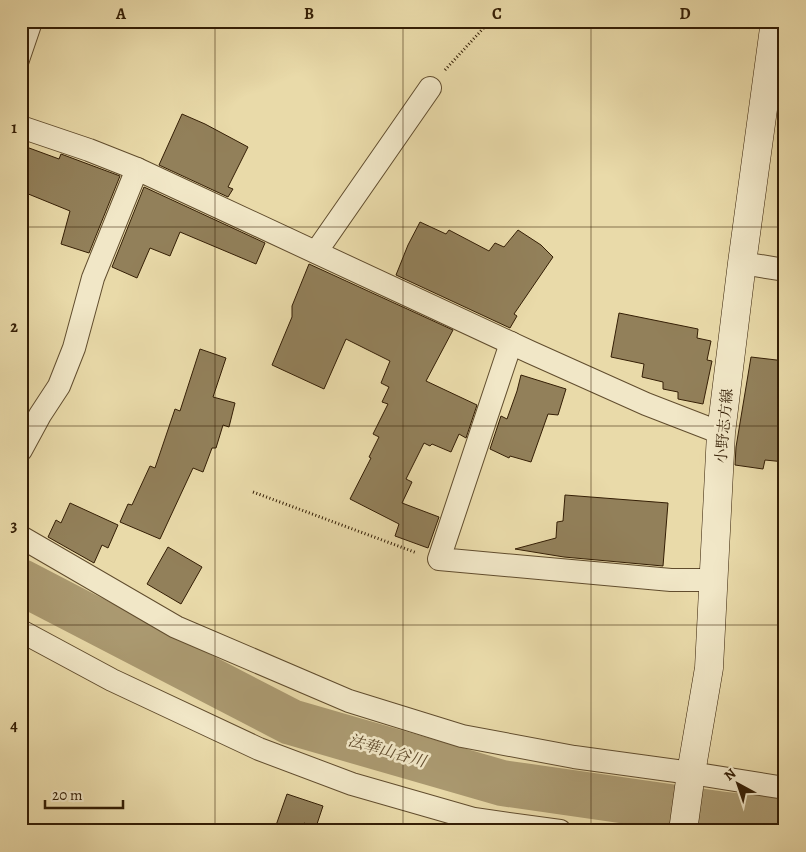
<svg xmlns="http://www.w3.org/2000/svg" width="806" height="852" font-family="Alegreya,'Noto Serif JP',serif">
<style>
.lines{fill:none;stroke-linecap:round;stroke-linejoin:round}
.river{stroke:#ab9a71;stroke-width:46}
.building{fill:#92805a;stroke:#341e05}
.service-casing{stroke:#614d2e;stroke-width:13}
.minor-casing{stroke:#614d2e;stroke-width:24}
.secondary-casing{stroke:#341e05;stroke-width:29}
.path{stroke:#341e05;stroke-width:3;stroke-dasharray:1 2.5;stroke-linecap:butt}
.service{stroke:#f1e7c7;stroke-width:11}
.minor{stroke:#f1e7c7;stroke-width:22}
.secondary{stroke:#f1e7c7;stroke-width:28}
.grid{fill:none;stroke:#341e05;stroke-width:1;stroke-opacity:0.55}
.labels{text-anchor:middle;stroke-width:5;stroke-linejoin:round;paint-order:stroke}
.street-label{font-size:15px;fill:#341e05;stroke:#f1e7c7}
.water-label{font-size:16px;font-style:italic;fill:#5e492b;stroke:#f1e7c7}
.neatline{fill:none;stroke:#341e05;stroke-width:2}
.grid-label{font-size:16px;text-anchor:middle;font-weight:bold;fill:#341e05}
</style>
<rect width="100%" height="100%" fill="#e9daa9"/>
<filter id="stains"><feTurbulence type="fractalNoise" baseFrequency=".004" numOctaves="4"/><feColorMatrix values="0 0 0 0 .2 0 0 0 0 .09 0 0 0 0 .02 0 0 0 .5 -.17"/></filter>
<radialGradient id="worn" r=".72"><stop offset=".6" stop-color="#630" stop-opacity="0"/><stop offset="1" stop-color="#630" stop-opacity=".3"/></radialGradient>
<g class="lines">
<!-- river -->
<path class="river" d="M21,582L291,722L502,783L725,815L785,821"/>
</g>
<!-- building -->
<g class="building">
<path d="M182,114L205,124L248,147L228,187L233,189L228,197L159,165Z"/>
<path d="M21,145L59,159L61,154L120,176L89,253L61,244L70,211L21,191Z"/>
<path d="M144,187L265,243L256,264L180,232L170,256L150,248L137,278L112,267Z"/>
<path d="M420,222L446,234L449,230L489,251L495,243L504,247L518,230L541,245L553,257L514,314L517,316L510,328L396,275L408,245Z"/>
<path d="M309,264L453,330L426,381L477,405L466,438L459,434L451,452L432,444L430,446L424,443L406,479L412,482L402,503L439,517L428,548L395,536L399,524L350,499L371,458L369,457L379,437L373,434L388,404L382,402L389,387L381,383L390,361L346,339L324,389L272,365L292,317V306Z"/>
<path d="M619,313L698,329L697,338L711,341L707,360L712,361L703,404L678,399V392L663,389V382L642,377L644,364L611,357Z"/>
<path d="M200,349L226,358L213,397L235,403L229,427L223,425L216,448H212L203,472L193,468L160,539L120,522L128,504L132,505L150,466L155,468L175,409L180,411Z"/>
<path d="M751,357L785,361V462L765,460L763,469L735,465L736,447Z"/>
<path d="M521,375L566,389L558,415L548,414L531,462L510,456L509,458L490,449L501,416L507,419L517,391Z"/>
<path d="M565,495L668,503L663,566L564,557L515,549L556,538L557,522L563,521Z"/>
<path d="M70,503L118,525L108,548L102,545L94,563L48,537L56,520L61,523Z"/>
<path d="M168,547L202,567L181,604L147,584Z"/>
<path d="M287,794L323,806L316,827L304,823L301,831H274Z"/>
</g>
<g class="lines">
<!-- service casing -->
<g class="service-casing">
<path id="service" d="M21,68L37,21"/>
</g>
<!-- minor casing -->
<g class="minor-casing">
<g id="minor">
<path d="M21,127L89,150L137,169L530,352L646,404L721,433"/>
<path d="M316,252L430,88"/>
<path d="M742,263L785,270"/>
<path d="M511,343L439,559L671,580H714"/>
<path d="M21,450L40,415L59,386L74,348L93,278L137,169"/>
<path d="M21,537L176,627L349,701L462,736L574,757L691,773L785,788"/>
<path d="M21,631L112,680L259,749L352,784L474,819L560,831"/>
</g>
</g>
<!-- secondary casing -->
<g class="secondary-casing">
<path id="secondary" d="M683,831L691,773L709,668L721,433L742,263L775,21"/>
</g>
<!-- path -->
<g class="path">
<path d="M445,70L490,21"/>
<path d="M253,492L417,553"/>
</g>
<!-- service -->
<use href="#service" class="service"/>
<!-- minor -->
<use href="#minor" class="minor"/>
<!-- secondary -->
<use href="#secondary" class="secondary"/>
</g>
<!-- grid -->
<path class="grid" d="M215,21V831M403,21V831M591,21V831M21,227H785M21,426H785M21,625H785"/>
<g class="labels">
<!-- street labels -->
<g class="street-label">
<text transform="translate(724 426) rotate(-85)" y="5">小野志方線</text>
</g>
<!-- water labels -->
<g class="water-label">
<text transform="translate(387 750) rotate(16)" y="6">法華山谷川</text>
</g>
</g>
<!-- margin -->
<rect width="806" height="852" fill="none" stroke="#e9daa9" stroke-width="55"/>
<!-- north arrow -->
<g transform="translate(738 784) rotate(320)" stroke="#f1e7c7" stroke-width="4" paint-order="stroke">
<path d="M0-4L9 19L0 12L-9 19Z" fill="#341e05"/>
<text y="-8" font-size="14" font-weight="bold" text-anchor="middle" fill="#341e05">N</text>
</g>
<!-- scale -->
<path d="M45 800v8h78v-8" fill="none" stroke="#341e05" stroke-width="2.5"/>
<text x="52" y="800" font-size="15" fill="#341e05" stroke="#f1e7c7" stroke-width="4" paint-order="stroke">20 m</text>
<rect x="28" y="28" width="750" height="796" class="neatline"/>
<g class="grid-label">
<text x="121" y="19">A</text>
<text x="309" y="19">B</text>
<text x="497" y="19">C</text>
<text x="685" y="19">D</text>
<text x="14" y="133">1</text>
<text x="14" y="332">2</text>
<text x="14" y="531">3</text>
<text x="14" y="731">4</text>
</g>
<rect width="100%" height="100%" filter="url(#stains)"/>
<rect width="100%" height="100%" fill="url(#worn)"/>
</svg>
